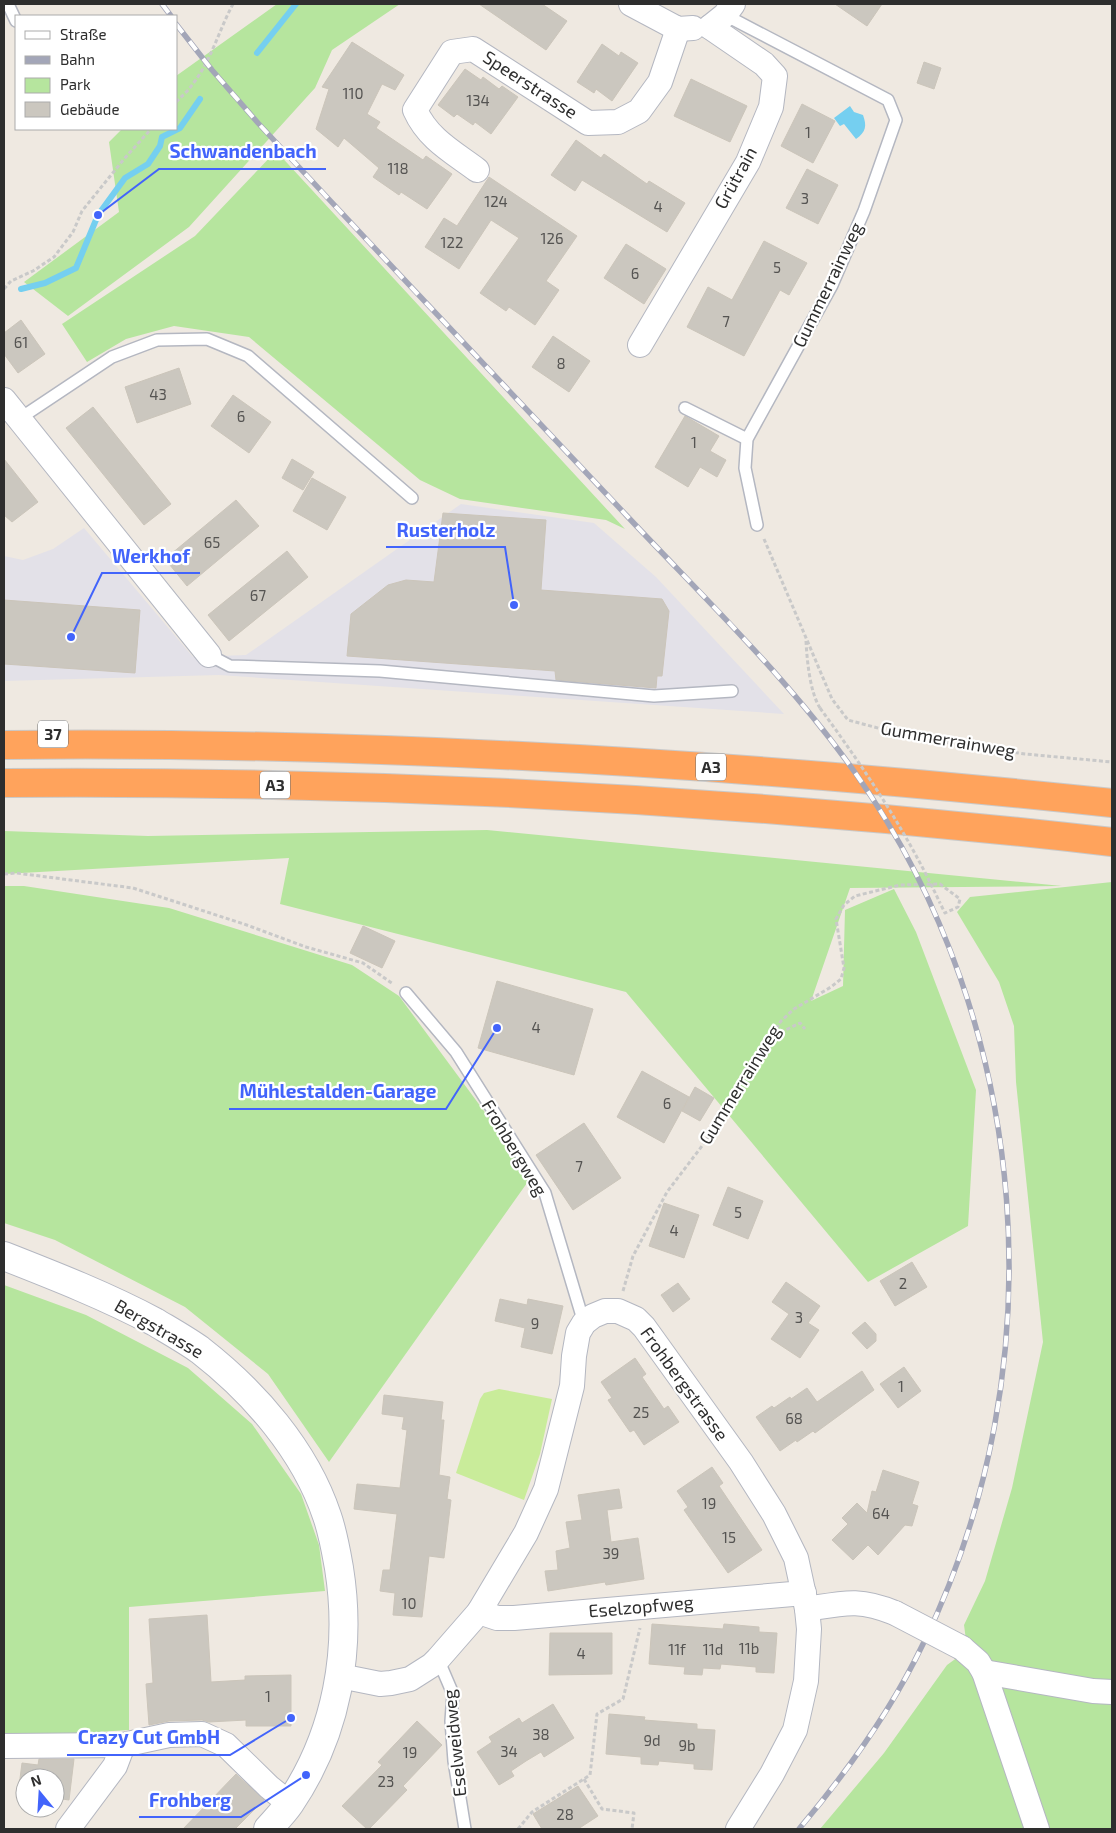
<svg xmlns="http://www.w3.org/2000/svg" width="1116" height="1833" font-family="'Exo 2',sans-serif">
<style>
.industrial{fill:#e3e1e8}
.green{fill:#b6e59e}
.pitch{fill:#c9ec9a}
.water{fill:#75cff0}
.lines{fill:none;stroke-linecap:round;stroke-linejoin:round}
.stream{stroke:#75cff0;stroke-width:6}
.building{fill:#cbc7bf;stroke:#cbc5ba}
.service-casing{stroke:#b4b7c1;stroke-width:14}
.minor-casing{stroke:#b4b7c1;stroke-width:26}
.secondary-casing{stroke:#b4b7c1;stroke-width:30}
.motorway-casing{stroke:#c9c9c9;stroke-width:30}
.path{stroke:#c9c9c9;stroke-width:3;stroke-dasharray:4 2.5;stroke-linecap:butt}
.service{stroke:#fff;stroke-width:11}
.minor{stroke:#fff;stroke-width:24}
.secondary{stroke:#fff;stroke-width:28}
.motorway{stroke:#ffa35c;stroke-width:28}
.rail-casing{stroke:#a3a6b8;stroke-width:5.5}
.rail{stroke:#fff;stroke-width:4;stroke-dasharray:11;stroke-linecap:butt}
.minor-bridge-casing{stroke:#b4b7c1;stroke-width:26;stroke-linecap:butt}
.path-bridge{stroke:#c9c9c9;stroke-width:3;stroke-dasharray:4 2.5;stroke-linecap:butt}
.minor-bridge{stroke:#fff;stroke-width:24}
.labels{text-anchor:middle;stroke-width:4.5;stroke-linejoin:round;paint-order:stroke}
.number-label{font-size:15px;fill:#555452}
.shield{fill:#fff;stroke:#6d6d6d;stroke-width:1}
.shield-label{font-size:16px;font-weight:bold;fill:#2e2e2e}
.street-label{font-size:18px;fill:#2e2e2e;stroke:#fff}
.leader{fill:none;stroke:#4264fb;stroke-width:2}
.callout-dot{fill:#4264fb;stroke:#fff;stroke-width:2}
.callout-label{font-size:19px;text-anchor:middle;font-weight:bold;fill:#4264fb;stroke:#fff;stroke-width:4.5;stroke-linejoin:round;paint-order:stroke}
</style>
<rect width="100%" height="100%" fill="#efe9e1"/>
<!-- industrial -->
<path class="industrial" d="M461,504L594,523L656,577L784,714L219,675L4,681V556L23,560L53,549L84,528L193,657L246,655Z"/>
<!-- green -->
<g class="green">
<path d="M277,4H400L332,50L315,88L189,227L68,316L24,282L119,212L109,142L122,129H176V76Z"/>
<path d="M276,151L625,529L606,520L460,499L420,480L249,337L174,326L126,339L87,362L62,324L195,236Z"/>
<path d="M487,830L1062,886L850,888L811,1001L843,986L845,910L894,889L916,932L976,1090L968,1226L868,1282L626,992L280,904L289,858L4,874V831L148,836Z"/>
<path d="M1112,882V1829H820L884,1753L947,1665L958,1657L966,1640L964,1625L985,1581L1012,1488L1043,1342L1016,1082L1014,1026L999,982L957,912L970,897Z"/>
<path d="M4,886H24L169,908L352,965L399,996L532,1176L329,1462L268,1374L185,1307L55,1240L4,1223Z"/>
<path d="M4,1285L86,1315L188,1368L252,1424L301,1494L319,1545L325,1591L129,1607V1730L4,1738Z"/>
</g>
<!-- pitch -->
<path class="pitch" d="M499,1389L552,1399L540,1454L524,1500L456,1473L480,1399L484,1393Z"/>
<!-- water -->
<path class="water" d="M850,106L854,112L863,115C867,126 866,132 856,139L844,124L840,126L834,118Z"/>
<g class="lines">
<!-- stream -->
<g class="stream">
<path d="M257,53L296,4"/>
<path d="M21,289L45,283L76,268L98,215L125,178L148,164L160,146L162,137L180,128L200,99"/>
</g>
</g>
<!-- building -->
<g class="building">
<path d="M479,4H542L567,21L546,50Z"/>
<path d="M835,4H882L867,26Z"/>
<path d="M352,42L404,75L395,90L382,84L367,114L380,122L376,128L423,160L426,156L452,174L427,209L401,192L399,195L373,177L379,168L344,138L338,147L316,129L329,89L322,87Z"/>
<path d="M602,44L619,56L621,52L638,63L612,101L596,89L594,93L577,82Z"/>
<path d="M924,62L941,68L934,89L917,83Z"/>
<path d="M465,69L481,80L483,77L499,89L502,86L518,97L491,134L475,122L473,125L457,114L454,117L438,105Z"/>
<path d="M691,79L747,106L730,142L674,116Z"/>
<path d="M802,104L835,121L813,163L781,146Z"/>
<path d="M576,140L601,158L604,154L647,184L649,181L685,203L667,232L582,180L575,191L551,175Z"/>
<path d="M807,169L838,185L818,224L786,208Z"/>
<path d="M489,177L577,236L546,281L559,290L535,325L509,307L506,311L480,293L519,238L491,220L459,269L425,247L444,218L457,226Z"/>
<path d="M764,241L807,263L789,295L780,290L744,356L687,327L708,287L732,300Z"/>
<path d="M626,244L666,269L644,304L604,278Z"/>
<path d="M21,320L45,354L18,373L4,354V333Z"/>
<path d="M553,336L590,361L569,392L532,367Z"/>
<path d="M179,368L191,404L137,423L125,387Z"/>
<path d="M233,395L271,422L249,453L211,426Z"/>
<path d="M93,407L171,504L144,525L66,428Z"/>
<path d="M685,416L719,436L710,451L726,460L717,477L700,467L688,487L655,467Z"/>
<path d="M4,459L38,502L12,522L4,515Z"/>
<path d="M292,459L314,472L303,490L282,478Z"/>
<path d="M312,478L346,497L327,530L293,511Z"/>
<path d="M236,500L259,526L187,586L165,559Z"/>
<path d="M443,513L546,520L541,590L662,599L669,611L662,676H657L656,688L556,680L555,671L347,656L351,614L388,585L406,580L434,582Z"/>
<path d="M287,551L308,577L229,641L208,615Z"/>
<path d="M4,600L140,610L135,673L4,664Z"/>
<path d="M363,926L395,941L382,968L350,953Z"/>
<path d="M497,981L593,1009L574,1075L478,1048Z"/>
<path d="M642,1071L689,1097L664,1143L617,1117Z"/>
<path d="M695,1087L714,1098L700,1121L682,1111Z"/>
<path d="M584,1123L621,1178L573,1210L536,1155Z"/>
<path d="M728,1187L763,1201L748,1239L713,1225Z"/>
<path d="M664,1203L699,1215L684,1258L649,1246Z"/>
<path d="M912,1262L927,1287L895,1306L880,1281Z"/>
<path d="M786,1282L820,1306L808,1323L819,1330L800,1358L771,1339L789,1314L772,1302Z"/>
<path d="M678,1283L690,1299L673,1312L661,1295Z"/>
<path d="M500,1299L527,1305L528,1299L563,1306L552,1354L521,1347L525,1328L495,1321Z"/>
<path d="M865,1322L876,1334V1341L867,1349L852,1333Z"/>
<path d="M635,1358L646,1374L642,1377L664,1409L668,1406L679,1422L644,1445L634,1430L630,1432L608,1400L612,1398L601,1382Z"/>
<path d="M904,1367L921,1391L898,1408L880,1384Z"/>
<path d="M862,1371L874,1390L815,1433L813,1431L797,1442L796,1440L780,1451L756,1417L772,1406L774,1408L790,1397L791,1399L807,1388L817,1402Z"/>
<path d="M384,1395L443,1402L441,1420H444L439,1475L450,1477L447,1499L451,1500L444,1558L429,1556L422,1617L393,1615L395,1593L380,1591L383,1570H390L397,1514L354,1509L357,1484L400,1488L407,1430L402,1429L404,1417L382,1414Z"/>
<path d="M712,1467L723,1483L719,1486L762,1550L728,1573L684,1510L688,1507L677,1491Z"/>
<path d="M883,1470L919,1482L912,1504L918,1506L912,1526L905,1525L878,1555L868,1545L853,1560L832,1540L848,1524L842,1518L857,1503L867,1513L872,1491L876,1492Z"/>
<path d="M619,1489L622,1508L607,1510L611,1542L638,1538L644,1579L606,1585L605,1582L548,1591L545,1571L558,1570L556,1551L570,1548L566,1522L582,1520L578,1495Z"/>
<path d="M207,1615L211,1682L245,1680V1676L291,1675V1726H246V1720L209,1722L202,1720L169,1721L149,1725L146,1684L153,1683L149,1619Z"/>
<path d="M652,1624L723,1629L724,1624L759,1627V1632L777,1633L774,1673L756,1672V1667L721,1664L720,1669L703,1668L702,1675L684,1674L685,1667L649,1664Z"/>
<path d="M550,1633H612V1674L549,1675Z"/>
<path d="M553,1704L574,1738L544,1757L541,1752L526,1761L511,1771L514,1776L499,1785L477,1752L492,1742L489,1737L519,1718L522,1723Z"/>
<path d="M609,1714L645,1717L644,1720L697,1724V1729L715,1730L712,1770L694,1769V1764L659,1761L658,1765L641,1764V1757L606,1754Z"/>
<path d="M417,1721L442,1745L403,1786L407,1790L369,1829H367L342,1806L382,1765L378,1762Z"/>
<path d="M39,1759H74L69,1800L55,1798V1778H25V1795L18,1794L22,1763L38,1765Z"/>
<path d="M236,1774L264,1800L235,1829H183Z"/>
<path d="M578,1786L598,1816L578,1829H542L533,1814Z"/>
</g>
<g class="lines">
<!-- service casing -->
<g class="service-casing">
<g id="service">
<path d="M8,4L16,21"/>
<path d="M725,15L888,100L896,120L864,211L832,285L747,439L745,468L757,525"/>
<path d="M685,408L747,439"/>
<path d="M19,419L112,357L157,340L207,339L248,356L412,498"/>
<path d="M209,655L230,666L380,671L654,696L732,691"/>
<path d="M406,993L456,1052L545,1193L584,1323"/>
<path d="M438,1659L453,1694L451,1721L454,1761L465,1829"/>
</g>
</g>
<!-- minor casing -->
<g class="minor-casing">
<g id="minor">
<path d="M631,4L678,29L693,28"/>
<path d="M710,27L725,15L733,4"/>
<path d="M477,170C453,152 428,139 415,110L452,52L473,49L588,123L618,122L639,111L660,82L678,29"/>
<path d="M640,345L748,162L771,107L775,76L764,64L710,27"/>
<path d="M4,400L209,655"/>
<path d="M807,1609C844,1603 859,1598 895,1613"/>
<path d="M479,1612L497,1618H514L804,1593"/>
<path d="M962,1648L978,1662L984,1672L1037,1829"/>
<path d="M984,1672L1093,1691L1112,1692"/>
<path d="M340,1676L380,1684L391,1683L410,1679L432,1665L438,1659L479,1612L526,1533L546,1489L572,1386L574,1356L578,1333L584,1323L593,1316L605,1311H618L636,1319L644,1327L741,1462L774,1514L796,1558L807,1609L809,1629L806,1681L795,1730L772,1774L738,1829"/>
<path d="M4,1746L123,1745L169,1735L202,1734L226,1745L269,1787L290,1804"/>
<path d="M68,1829L115,1766L123,1745"/>
</g>
</g>
<!-- secondary casing -->
<g class="secondary-casing">
<path id="secondary" d="M4,1256C55,1276 106,1296 155,1322C170,1331 186,1340 200,1350C254,1392 305,1450 327,1516C333,1533 336,1551 339,1568C352,1649 337,1734 290,1803C284,1812 275,1821 268,1829"/>
</g>
<!-- motorway casing -->
<g class="motorway-casing">
<g id="motorway">
<path d="M4,745C374,741 744,764 1112,803"/>
<path d="M4,783C374,780 745,800 1112,842"/>
</g>
</g>
<!-- path -->
<g class="path">
<path d="M176,102C182,96 188,91 192,85C211,61 219,30 233,4"/>
<path d="M4,289L11,281L33,271L54,257L73,232L82,211L124,159L151,129"/>
<path d="M764,539L832,699L848,720L915,738L1025,754L1112,762"/>
<path d="M806,641C807,661 810,692 820,708"/>
<path d="M4,874L16,873L133,888L244,924L306,947L363,963L393,984"/>
<path d="M769,1038L800,1023L805,1029"/>
<path d="M623,1291L633,1256L667,1192L705,1142L781,1021L794,1009L831,987L841,979L844,968L836,919L844,905L855,896L900,885L940,884L960,899L958,907L945,913L940,903"/>
<path d="M584,1779L602,1809L634,1813L632,1829"/>
<path d="M518,1829L532,1812L590,1775L597,1714L623,1699L640,1628"/>
</g>
<!-- service -->
<use href="#service" class="service"/>
<!-- minor -->
<use href="#minor" class="minor"/>
<!-- secondary -->
<use href="#secondary" class="secondary"/>
<!-- motorway -->
<use href="#motorway" class="motorway"/>
<!-- rail casing -->
<g class="rail-casing">
<g id="rail">
<path d="M162,4L171,16"/>
<path d="M176,24L212,70L258,123C380,255 504,385 627,516C705,599 790,680 856,774C1033,1026 1058,1367 923,1644C891,1711 847,1772 799,1829"/>
</g>
</g>
<!-- rail -->
<use href="#rail" class="rail"/>
<!-- minor-bridge casing -->
<g class="minor-bridge-casing">
<path id="minor-bridge" d="M895,1613L962,1648"/>
</g>
<!-- path-bridge -->
<path class="path-bridge" d="M820,708C866,771 907,832 940,903"/>
<!-- minor-bridge -->
<use href="#minor-bridge" class="minor-bridge"/>
</g>
<g class="labels">
<!-- number labels -->
<g class="number-label">
<text x="353" y="99">110</text>
<text x="478" y="106">134</text>
<text x="808" y="138">1</text>
<text x="398" y="174">118</text>
<text x="805" y="204">3</text>
<text x="496" y="207">124</text>
<text x="658" y="212">4</text>
<text x="552" y="244">126</text>
<text x="452" y="248">122</text>
<text x="777" y="273">5</text>
<text x="635" y="279">6</text>
<text x="726" y="327">7</text>
<text x="21" y="348">61</text>
<text x="561" y="369">8</text>
<text x="158" y="400">43</text>
<text x="241" y="422">6</text>
<text x="694" y="448">1</text>
<text x="212" y="548">65</text>
<text x="258" y="601">67</text>
<text x="536" y="1033">4</text>
<text x="667" y="1109">6</text>
<text x="579" y="1172">7</text>
<text x="738" y="1218">5</text>
<text x="674" y="1236">4</text>
<text x="903" y="1289">2</text>
<text x="799" y="1323">3</text>
<text x="535" y="1329">9</text>
<text x="901" y="1392">1</text>
<text x="641" y="1418">25</text>
<text x="794" y="1424">68</text>
<text x="709" y="1509">19</text>
<text x="881" y="1519">64</text>
<text x="729" y="1543">15</text>
<text x="611" y="1559">39</text>
<text x="409" y="1609">10</text>
<text x="749" y="1654">11b</text>
<text x="677" y="1655">11f</text>
<text x="713" y="1655">11d</text>
<text x="581" y="1659">4</text>
<text x="268" y="1702">1</text>
<text x="541" y="1740">38</text>
<text x="652" y="1746">9d</text>
<text x="687" y="1751">9b</text>
<text x="509" y="1757">34</text>
<text x="410" y="1758">19</text>
<text x="386" y="1787">23</text>
<text x="565" y="1820">28</text>
</g>
<!-- shield labels -->
<g class="shield">
<rect x="38" y="720.5" width="30" height="27" rx="4"/>
<rect x="696" y="753.5" width="30" height="27" rx="4"/>
<rect x="260" y="771.5" width="30" height="27" rx="4"/>
</g>
<g class="shield-label">
<text x="53" y="740">37</text>
<text x="711" y="773">A3</text>
<text x="275" y="791">A3</text>
</g>
<!-- street labels -->
<g class="street-label">
<text transform="translate(530 85) rotate(33)" y="6">Speerstrasse</text>
<text transform="translate(736 178) rotate(-61)" y="6">Grütrain</text>
<text transform="translate(828 285) rotate(-64)" y="6">Gummerrainweg</text>
<text transform="translate(948 740) rotate(10)" y="6">Gummerrainweg</text>
<text transform="translate(740 1085) rotate(-58)" y="6">Gummerrainweg</text>
<text transform="translate(514 1148) rotate(59)" y="6">Frohbergweg</text>
<text transform="translate(159 1329) rotate(30)" y="6">Bergstrasse</text>
<text transform="translate(684 1384) rotate(54)" y="6">Frohbergstrasse</text>
<text transform="translate(641 1607) rotate(-5)" y="6">Eselzopfweg</text>
<text transform="translate(455 1743) rotate(-96)" y="6">Eselweidweg</text>
</g>
</g>
<!-- callouts -->
<path class="leader" d="M98 215L159 169H326M514 605L505 547H386M71 637L102 573H200M497 1028L446 1109H229M291 1718L230 1755H67M306 1775L241 1817H139"/>
<g class="callout-dot">
<circle cx="98" cy="215" r="5"/>
<circle cx="514" cy="605" r="5"/>
<circle cx="71" cy="637" r="5"/>
<circle cx="497" cy="1028" r="5"/>
<circle cx="291" cy="1718" r="5"/>
<circle cx="306" cy="1775" r="5"/>
</g>
<g class="callout-label">
<text x="243" y="158">Schwandenbach</text>
<text x="446" y="537">Rusterholz</text>
<text x="151" y="563">Werkhof</text>
<text x="338" y="1098">Mühlestalden-Garage</text>
<text x="149" y="1744">Crazy Cut GmbH</text>
<text x="190" y="1807">Frohberg</text>
</g>
<!-- border -->
<rect width="1116" height="1833" fill="none" stroke="#2e2e2e" stroke-width="10"/>
<!-- legend -->
<rect x="15" y="15" width="162" height="115" fill="#ffffff" stroke="#ababab"/>
<rect x="25" y="31" width="25" height="8" fill="#ffffff" stroke="#ababab"/>
<text x="60" y="40" font-size="15" fill="#2e2e2e">Straße</text>
<rect x="25" y="56" width="25" height="8" fill="#a3a6b8" stroke="#ababab"/>
<text x="60" y="65" font-size="15" fill="#2e2e2e">Bahn</text>
<rect x="25" y="78" width="25" height="15" fill="#b6e59e" stroke="#ababab"/>
<text x="60" y="90" font-size="15" fill="#2e2e2e">Park</text>
<rect x="25" y="102" width="25" height="15" fill="#cbc7bf" stroke="#ababab"/>
<text x="60" y="115" font-size="15" fill="#2e2e2e">Gebäude</text>
<!-- north arrow -->
<g transform="translate(40 1793) rotate(342)"><circle r="24" fill="#ffffff" stroke="#ababab"/>
<path d="M0-4L9 19L0 12L-9 19Z" fill="#4264fb"/>
<text y="-8" font-size="14" font-weight="bold" text-anchor="middle" fill="#2e2e2e">N</text>
</g>
</svg>
